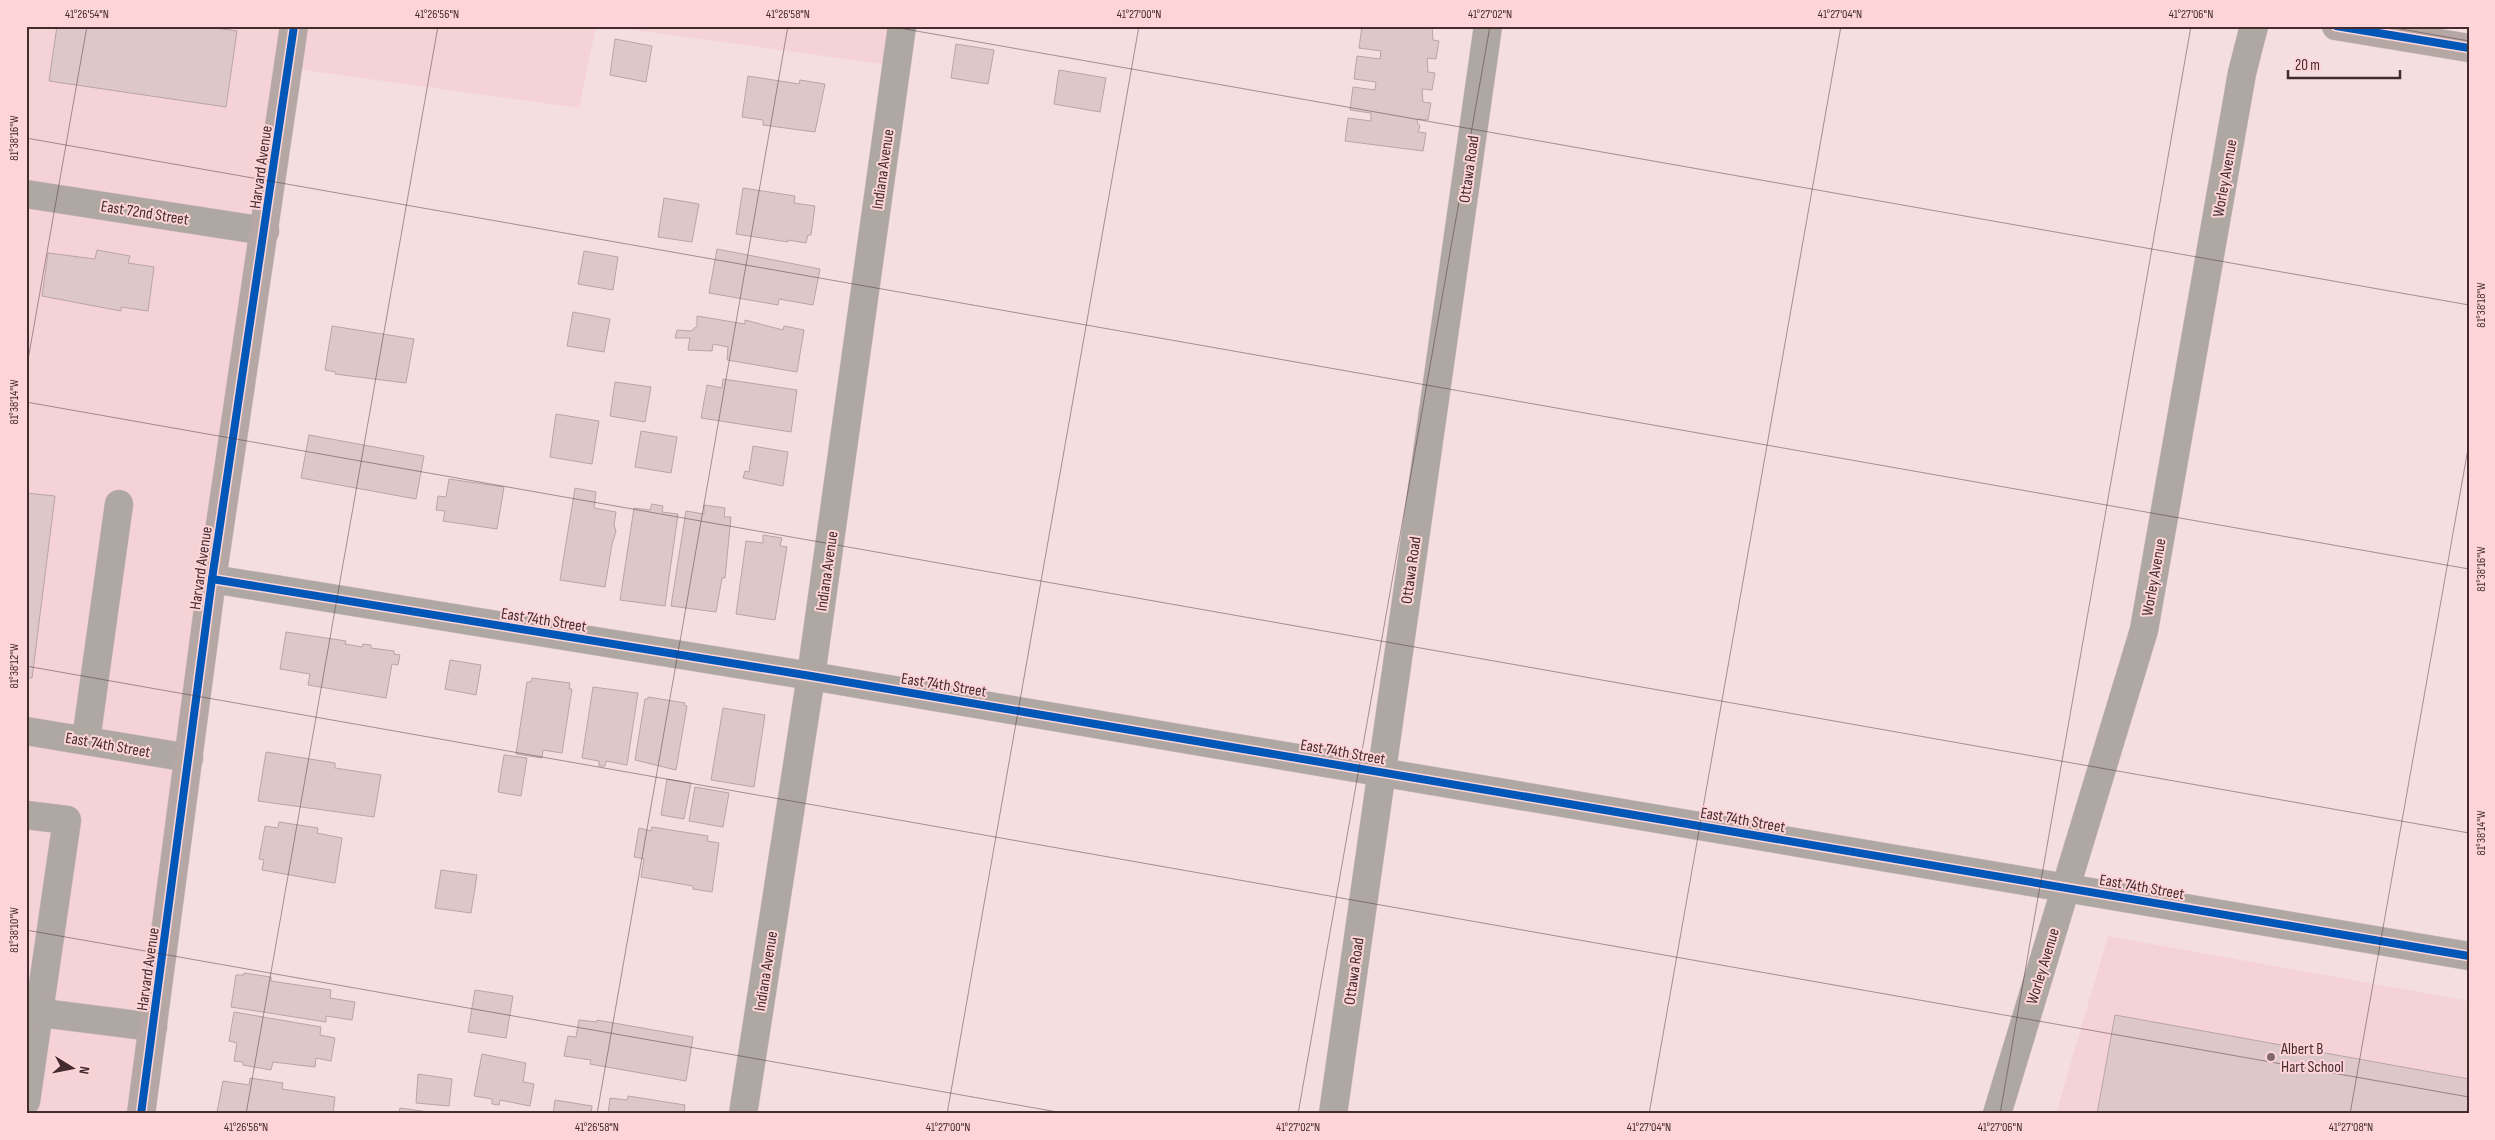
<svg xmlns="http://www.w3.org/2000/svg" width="2495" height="1140" font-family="'Sofia Sans Condensed',sans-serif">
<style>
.built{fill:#f5d2d6}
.building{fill:#ddc7c9;stroke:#b9a4a6}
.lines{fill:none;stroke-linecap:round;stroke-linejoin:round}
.minor-casing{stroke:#cfbcbe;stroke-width:29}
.major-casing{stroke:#cfbcbe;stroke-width:29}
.minor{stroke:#afa7a2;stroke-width:28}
.major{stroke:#b5a8a4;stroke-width:28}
.cycleway-casing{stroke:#fdd5d9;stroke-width:11}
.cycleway{stroke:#0057b8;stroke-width:8}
.ticks{fill:none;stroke:#442b2e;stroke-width:1;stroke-opacity:0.45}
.poi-dot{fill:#826a6c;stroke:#fdd5d9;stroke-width:2}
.labels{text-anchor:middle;stroke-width:4;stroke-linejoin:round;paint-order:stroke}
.street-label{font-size:16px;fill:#442b2e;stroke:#fdd5d9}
.poi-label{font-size:16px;fill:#442b2e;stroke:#fdd5d9;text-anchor:start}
.neatline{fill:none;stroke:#442b2e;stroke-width:2}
.ticks-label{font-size:12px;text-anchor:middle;fill:#442b2e}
</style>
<rect width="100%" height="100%" fill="#f4dee0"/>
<!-- built -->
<g class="built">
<path d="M26,26H596L579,108L289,68L141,1114H26Z"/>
<path d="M606,26H902L896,66Z"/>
<path d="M2108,936L2469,1001V1114H2056Z"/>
</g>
<!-- building -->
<g class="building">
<path d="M57,26H202L237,31L226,107L49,81Z"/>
<path d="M1362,26H1432L1433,40L1439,41L1436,59L1427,58L1428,72L1435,73L1432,90L1422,89L1423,102L1431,103L1428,120L1418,119L1417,122L1420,126L1418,132L1426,133L1423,151L1345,141L1348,118L1371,121V113L1350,110L1353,87L1375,90L1376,82L1354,79L1357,56L1380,59L1381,51L1359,48Z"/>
<path d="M615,39L652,46L646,82L610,75Z"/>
<path d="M956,44L994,50L988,84L951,78Z"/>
<path d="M1059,70L1106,78L1100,112L1054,104Z"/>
<path d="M748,76L799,84L800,80L825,84L815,132L763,125V120L742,117Z"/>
<path d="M743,188L795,196L794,203L815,206L811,235H808L806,243L788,240V242L736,234Z"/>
<path d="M664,198L699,204L692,242L658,237Z"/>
<path d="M717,249L820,269L813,305L779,299L778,305L709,293Z"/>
<path d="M97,250L130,256L128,263L154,267L148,311L121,307V311L42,296L48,253L95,259Z"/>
<path d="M584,251L618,257L613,290L578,284Z"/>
<path d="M573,312L610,319L604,352L567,346Z"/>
<path d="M697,316L745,324V320L783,330L784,326L804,330L797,372L727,360L728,347L713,344L712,351L688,350L690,338H675L677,330L691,331L697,326Z"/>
<path d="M332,326L414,339L406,383L335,374L336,372L325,370Z"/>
<path d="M723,379L797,390L791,432L701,418L707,385L722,388Z"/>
<path d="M615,382L651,387L645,422L610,416Z"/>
<path d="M556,414L599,421L592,464L550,457Z"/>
<path d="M641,431L677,437L671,473L635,467Z"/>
<path d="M309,435L424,456L416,499L301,478Z"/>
<path d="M753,446L788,452L783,486L743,478L745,471L749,472Z"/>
<path d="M449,479L504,487L497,529L443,521L445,511L436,510L438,496L446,497Z"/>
<path d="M575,488L596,492L594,508L616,512L614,525L616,531L612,544L605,587L560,580Z"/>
<path d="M26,493L55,496L32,678H26Z"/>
<path d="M652,504L663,506L662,512L678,514L665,606L620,600L634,508L650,510Z"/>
<path d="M704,505L725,508L724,517H731L725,578H722L716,612L671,606L686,511L704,514Z"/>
<path d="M763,535L782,538L780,546L787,547L775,620L736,614L746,541L763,543Z"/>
<path d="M286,632L346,641L345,644L362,647L363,644L371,645V648L394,651V654L400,655L398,665L392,664L386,698L308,685L310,674L280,669Z"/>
<path d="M450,660L481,665L476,695L445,689Z"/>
<path d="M532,678L570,683L569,689H572L562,753L543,750L542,758L516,754L527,682H531Z"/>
<path d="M593,687L638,693L627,765L606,761L605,766H599V761L582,758Z"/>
<path d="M648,697L685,703L684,705L687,706L676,770L635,760L645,699H648Z"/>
<path d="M723,708L765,715L754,787L711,780Z"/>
<path d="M266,752L335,763V768L381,775L374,817L258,801Z"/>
<path d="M504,755L527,758L521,796L498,792Z"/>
<path d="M667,779L691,783L684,819L661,815Z"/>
<path d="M695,787L729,793L723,827L689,821Z"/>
<path d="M279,822L318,828L317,833L342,838L335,883L262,870L264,860L259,859L265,826L278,828Z"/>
<path d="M652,827L708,836L707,841L719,843L712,892L693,889V886L641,877L644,859L634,857L639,828L651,831Z"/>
<path d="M441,870L477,875L471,913L435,908Z"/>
<path d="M244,973L271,977V981L331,990L330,998L355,1002L352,1020L326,1016V1022L231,1007L236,975H244Z"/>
<path d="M475,990L513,996L506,1038L468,1032Z"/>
<path d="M234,1012L321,1027L320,1035L335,1038L331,1061L316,1058L315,1067L273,1062L271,1070L243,1065V1062L234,1061L237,1043L229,1041Z"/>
<path d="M2115,1015L2469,1079V1114H2097Z"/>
<path d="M579,1020L597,1022V1020L693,1037L686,1081L590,1064L591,1060L564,1056L568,1036L576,1037Z"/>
<path d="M482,1054L526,1063L523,1082L534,1084L530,1106L500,1100L499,1105L492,1104V1099L474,1096Z"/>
<path d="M418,1074L452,1079L449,1106L416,1103Z"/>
<path d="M250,1078L283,1083L282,1089L335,1097L333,1114H214L217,1112L223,1081L249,1085Z"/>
<path d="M628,1096L685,1105L684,1114H608L610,1098L627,1100Z"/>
<path d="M555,1100L592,1106L591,1114H553Z"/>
<path d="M400,1108L436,1113L435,1114H399Z"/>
</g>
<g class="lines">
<!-- minor casing -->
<g class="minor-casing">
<g id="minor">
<path d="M26,194L265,231"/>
<path d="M212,579L811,676L2469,956"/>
<path d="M26,731L189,758"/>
<path d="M86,740L119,504"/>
<path d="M26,815L67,820L26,1101"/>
<path d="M26,1011L153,1027"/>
<path d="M743,1114L811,676L902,26"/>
<path d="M1333,1114L1488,26"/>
<path d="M1997,1114L2144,630L2242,73L2254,26"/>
</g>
</g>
<!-- major casing -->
<g class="major-casing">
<g id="major">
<path d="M2336,26L2469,48"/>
<path d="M141,1114L212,579L294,26"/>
</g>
</g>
<!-- minor -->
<use href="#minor" class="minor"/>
<!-- major -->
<use href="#major" class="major"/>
<!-- cycleway casing -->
<g class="cycleway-casing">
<g id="cycleway">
<path d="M2336,26L2469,48"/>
<path d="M212,579L811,676L2469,956"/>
<path d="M141,1114L212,579L294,26"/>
</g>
</g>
<!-- cycleway -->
<use href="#cycleway" class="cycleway"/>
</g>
<!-- ticks -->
<path class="ticks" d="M888,26L2469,305M2384,26L2469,41M26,138L2469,569M26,371L87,26M26,402L2469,833M26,666L2469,1097M26,930L1069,1114M246,1114L438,26M597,1114L788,26M947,1114L1139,26M1298,1114L1490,26M1649,1114L1841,26M2000,1114L2191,26M2350,1114L2469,443"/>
<!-- markers -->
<circle class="poi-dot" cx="2271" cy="1057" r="5"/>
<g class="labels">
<!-- street labels -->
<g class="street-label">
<text transform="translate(260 167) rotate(-82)" y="6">Harvard Avenue</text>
<text transform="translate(882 169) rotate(-82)" y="6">Indiana Avenue</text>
<text transform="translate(1468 169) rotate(-82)" y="6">Ottawa Road</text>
<text transform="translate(2224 178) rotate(-80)" y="6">Worley Avenue</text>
<text transform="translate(145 212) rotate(9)" y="6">East 72nd Street</text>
<text transform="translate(200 568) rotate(-82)" y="6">Harvard Avenue</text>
<text transform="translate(1410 570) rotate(-82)" y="6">Ottawa Road</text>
<text transform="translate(826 571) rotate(-82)" y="6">Indiana Avenue</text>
<text transform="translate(2153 577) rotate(-80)" y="6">Worley Avenue</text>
<text transform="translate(544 619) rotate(9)" y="6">East 74th Street</text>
<text transform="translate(944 684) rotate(9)" y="6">East 74th Street</text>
<text transform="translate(108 744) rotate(10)" y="6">East 74th Street</text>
<text transform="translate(1343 751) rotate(10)" y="6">East 74th Street</text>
<text transform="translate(1743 819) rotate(10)" y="6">East 74th Street</text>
<text transform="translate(2142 886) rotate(10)" y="6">East 74th Street</text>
<text transform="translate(2042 966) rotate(-73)" y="6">Worley Avenue</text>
<text transform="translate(147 969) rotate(-82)" y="6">Harvard Avenue</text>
<text transform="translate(765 971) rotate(-81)" y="6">Indiana Avenue</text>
<text transform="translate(1353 971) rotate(-82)" y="6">Ottawa Road</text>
</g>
<!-- poi labels -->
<g class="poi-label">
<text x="2281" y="1054">Albert B<tspan x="2281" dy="18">Hart School</tspan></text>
</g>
</g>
<!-- border -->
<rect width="2495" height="1140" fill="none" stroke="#fdd5d9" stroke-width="55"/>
<!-- north arrow -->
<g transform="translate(72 1068) rotate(100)" stroke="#fdd5d9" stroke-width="4" paint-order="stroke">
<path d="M0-4L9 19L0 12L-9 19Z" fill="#442b2e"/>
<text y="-8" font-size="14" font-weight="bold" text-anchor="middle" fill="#442b2e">N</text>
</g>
<!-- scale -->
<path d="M2288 70v8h112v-8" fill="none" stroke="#442b2e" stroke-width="2.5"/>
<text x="2295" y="70" font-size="15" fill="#442b2e" stroke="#fdd5d9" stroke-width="4" paint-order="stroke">20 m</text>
<rect x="28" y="28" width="2440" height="1084" class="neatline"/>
<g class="ticks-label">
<text x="87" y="18">41°26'54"N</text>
<text x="437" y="18">41°26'56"N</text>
<text x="788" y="18">41°26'58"N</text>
<text x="1139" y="18">41°27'00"N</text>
<text x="1490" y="18">41°27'02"N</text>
<text x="1840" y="18">41°27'04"N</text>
<text x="2191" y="18">41°27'06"N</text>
<text transform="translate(14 138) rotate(-90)" y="4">81°38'16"W</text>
<text transform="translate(2481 305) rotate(-90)" y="4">81°38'18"W</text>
<text transform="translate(14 402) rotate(-90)" y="4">81°38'14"W</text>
<text transform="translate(2481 569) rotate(-90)" y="4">81°38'16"W</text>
<text transform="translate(14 666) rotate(-90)" y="4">81°38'12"W</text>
<text transform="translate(2481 833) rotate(-90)" y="4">81°38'14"W</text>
<text transform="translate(14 930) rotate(-90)" y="4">81°38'10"W</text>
<text x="246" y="1131">41°26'56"N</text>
<text x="597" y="1131">41°26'58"N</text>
<text x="948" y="1131">41°27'00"N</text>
<text x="1298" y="1131">41°27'02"N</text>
<text x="1649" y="1131">41°27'04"N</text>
<text x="2000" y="1131">41°27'06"N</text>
<text x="2351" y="1131">41°27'08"N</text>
</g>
</svg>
